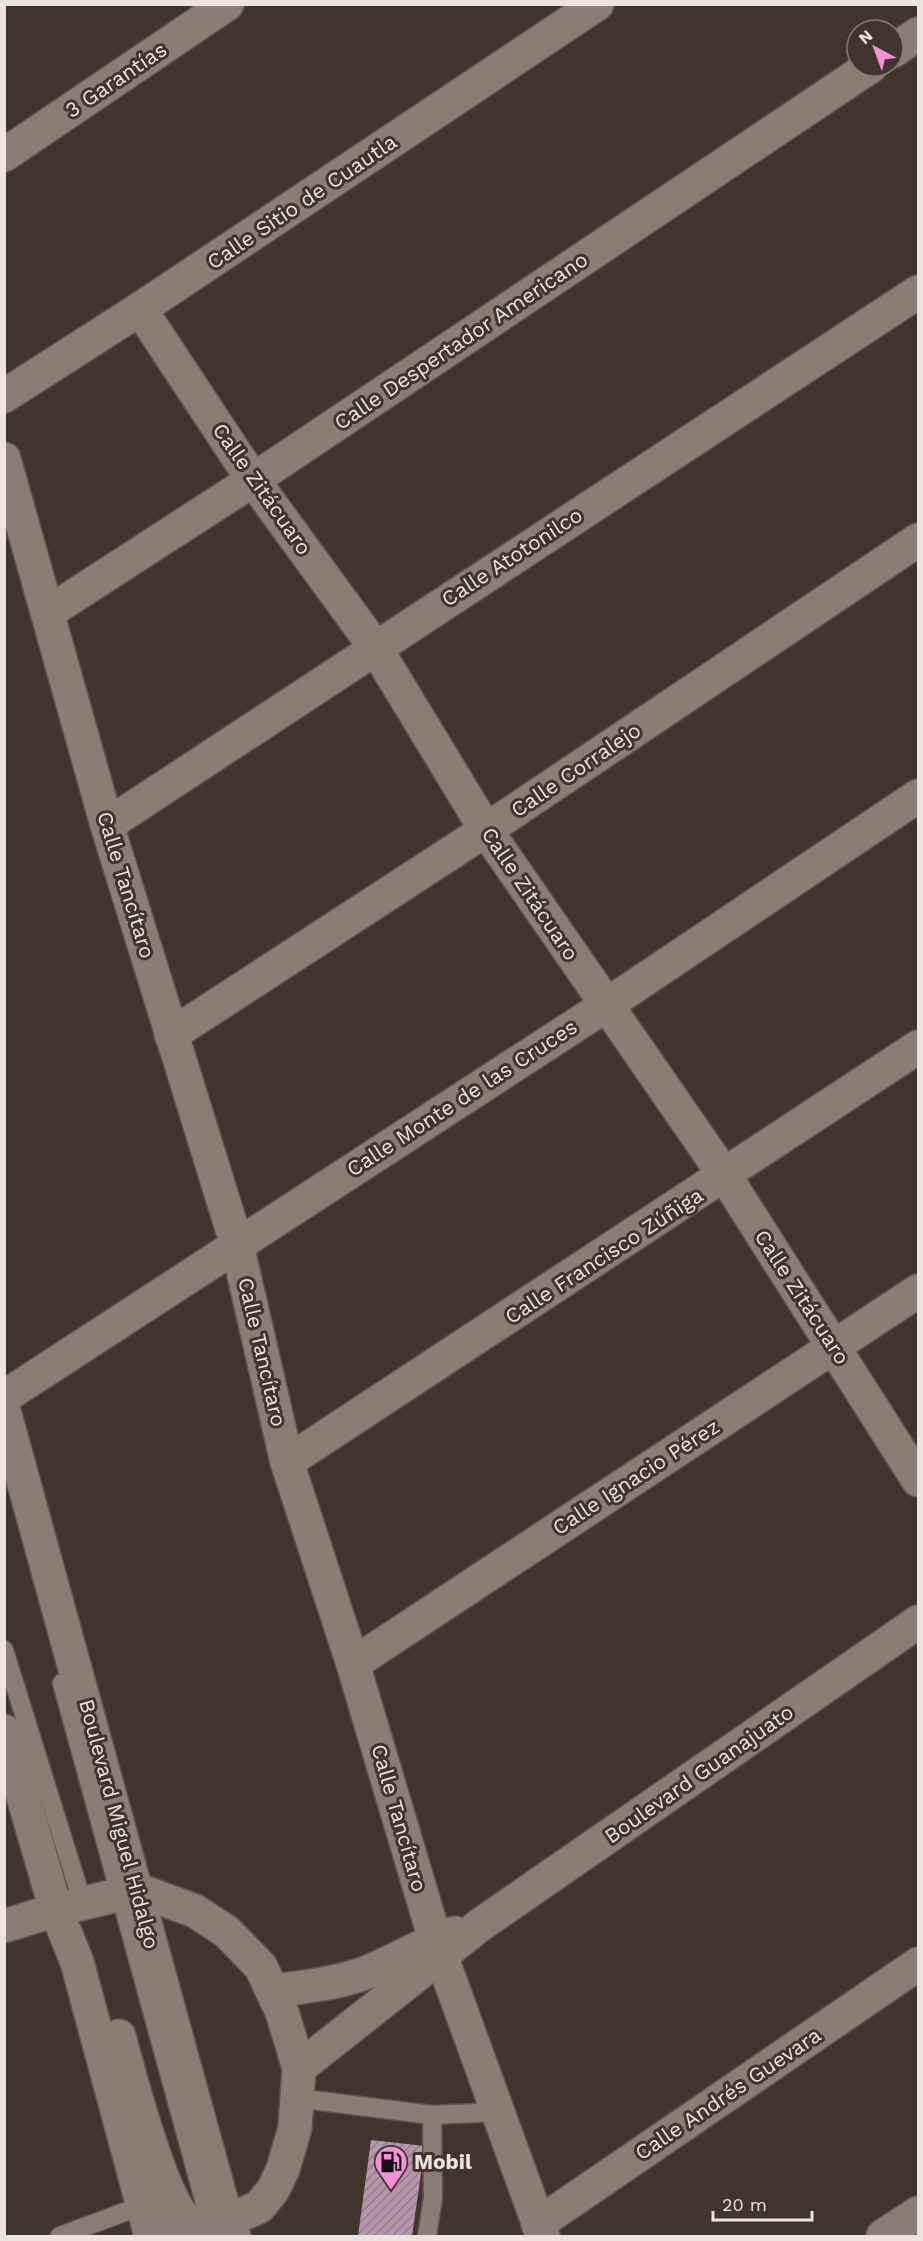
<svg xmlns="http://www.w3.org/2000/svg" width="923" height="2241" font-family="'Work Sans',sans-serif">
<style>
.building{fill:url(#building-hatch)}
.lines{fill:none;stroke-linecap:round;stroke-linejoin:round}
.service-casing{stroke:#5e534d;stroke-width:21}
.minor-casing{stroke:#5e534d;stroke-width:36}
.tertiary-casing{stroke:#5e534d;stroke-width:36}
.secondary-casing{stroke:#5e534d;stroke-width:36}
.service{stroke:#8c7d74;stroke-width:18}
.minor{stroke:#8c7d74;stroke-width:33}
.tertiary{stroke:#8c7d74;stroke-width:33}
.secondary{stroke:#8c7d74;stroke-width:33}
.labels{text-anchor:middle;stroke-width:6;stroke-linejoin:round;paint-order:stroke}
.street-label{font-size:21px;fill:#ede4df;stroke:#41342c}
.poi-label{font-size:21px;font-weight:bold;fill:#ede4df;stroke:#41342c;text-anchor:start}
</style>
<defs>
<pattern id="building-hatch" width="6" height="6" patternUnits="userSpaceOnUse" patternTransform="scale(1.5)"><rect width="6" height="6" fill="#b696ad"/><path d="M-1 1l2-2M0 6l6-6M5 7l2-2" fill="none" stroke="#957d8d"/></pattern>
</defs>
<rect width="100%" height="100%" fill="#41342c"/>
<!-- building -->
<path class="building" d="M371,2140L425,2146L412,2236H358Z"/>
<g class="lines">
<!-- service casing -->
<g class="service-casing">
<g id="service">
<path d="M4,1650L83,1904"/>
<path d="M62,1683L212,2229"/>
<path d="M296,2098L432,2115L500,2112"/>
<path d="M165,2207L175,2236"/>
<path d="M60,2236L141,2206"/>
<path d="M427,2236L433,2197L432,2115"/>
</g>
</g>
<!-- minor casing -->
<g class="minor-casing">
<g id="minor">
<path d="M893,51L918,34"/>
<path d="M4,155L227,4"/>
<path d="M140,309L253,480L375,647L486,830L725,1176L918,1480"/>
<path d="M4,396L140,309L597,4"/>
<path d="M4,459L107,825L237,1245L287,1462L353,1664L435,1939L543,2236"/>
<path d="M49,612L253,480L871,66"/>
<path d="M107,825L918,292"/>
<path d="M171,1035L486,830L918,540"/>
<path d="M4,1397L605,1006L918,796"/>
<path d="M287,1462L918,1047"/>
<path d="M353,1664L918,1291"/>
<path d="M4,1926L56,1910"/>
<path d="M538,2224L918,1964"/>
<path d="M883,2236L918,2213"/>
</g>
</g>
<!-- tertiary casing -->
<g class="tertiary-casing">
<g id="tertiary">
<path d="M56,1910L138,1890L195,1911L227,1932L261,1967L282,2012L299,2068L295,2128L283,2169L273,2190L259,2207L227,2221"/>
<path d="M272,1991C303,1987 335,1984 365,1973C396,1961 423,1943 455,1933"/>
<path d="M299,2068L480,1925L918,1622"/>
</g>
</g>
<!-- secondary casing -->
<g class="secondary-casing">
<g id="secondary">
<path d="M4,1411L227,2221L234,2236"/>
<path d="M4,1731L56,1910L77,1962L151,2236"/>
<path d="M119,2036C128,2070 162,2198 184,2217C196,2227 213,2225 227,2221"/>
</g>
</g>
<!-- service -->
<use href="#service" class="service"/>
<!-- minor -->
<use href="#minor" class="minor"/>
<!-- tertiary -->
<use href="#tertiary" class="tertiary"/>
<!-- secondary -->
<use href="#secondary" class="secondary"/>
</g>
<!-- icons -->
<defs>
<g id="fuel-pin" transform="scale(1.725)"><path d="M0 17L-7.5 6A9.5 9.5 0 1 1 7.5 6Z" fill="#f491d3" stroke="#41342c"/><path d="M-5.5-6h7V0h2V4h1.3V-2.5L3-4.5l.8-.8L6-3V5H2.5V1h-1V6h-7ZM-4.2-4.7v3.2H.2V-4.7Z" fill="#111"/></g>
</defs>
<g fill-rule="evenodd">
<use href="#fuel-pin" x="391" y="2162"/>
</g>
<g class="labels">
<!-- street labels -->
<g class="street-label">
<text transform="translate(116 80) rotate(-34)" y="7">3 Garantías</text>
<text transform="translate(302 202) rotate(-34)" y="7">Calle Sitio de Cuautla</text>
<text transform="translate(461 341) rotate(-34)" y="7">Calle Despertador Americano</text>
<text transform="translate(262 489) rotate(55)" y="7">Calle Zitácuaro</text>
<text transform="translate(512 557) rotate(-33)" y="7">Calle Atotonilco</text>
<text transform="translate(576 770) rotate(-34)" y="7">Calle Corralejo</text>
<text transform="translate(126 885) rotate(73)" y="7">Calle Tancítaro</text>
<text transform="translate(530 894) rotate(56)" y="7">Calle Zitácuaro</text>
<text transform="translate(462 1098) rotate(-33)" y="7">Calle Monte de las Cruces</text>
<text transform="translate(604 1256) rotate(-33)" y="7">Calle Francisco Zúñiga</text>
<text transform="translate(802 1297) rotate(57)" y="7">Calle Zitácuaro</text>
<text transform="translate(262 1352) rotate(77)" y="7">Calle Tancítaro</text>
<text transform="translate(636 1477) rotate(-33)" y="7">Calle Ignacio Pérez</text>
<text transform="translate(699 1774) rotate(-35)" y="7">Boulevard Guanajuato</text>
<text transform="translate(399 1818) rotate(74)" y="7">Calle Tancítaro</text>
<text transform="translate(119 1824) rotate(75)" y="7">Boulevard Miguel Hidalgo</text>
<text transform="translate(728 2094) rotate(-34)" y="7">Calle Andrés Guevara</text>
</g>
<!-- poi labels -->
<g class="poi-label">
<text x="414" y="2169">Mobil</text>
</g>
</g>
<!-- border -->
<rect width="923" height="2241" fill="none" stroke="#ede4df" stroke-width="12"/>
<!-- north arrow -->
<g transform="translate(875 48) rotate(319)"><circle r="28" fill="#41342c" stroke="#867a74" stroke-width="1.5"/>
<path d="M0-4.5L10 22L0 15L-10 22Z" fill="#f491d3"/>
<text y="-9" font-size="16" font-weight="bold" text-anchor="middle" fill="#ede4df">N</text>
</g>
<!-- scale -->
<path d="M713 2211v9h99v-9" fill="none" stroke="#ede4df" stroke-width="3"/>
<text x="722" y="2211" font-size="18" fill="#ede4df" stroke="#41342c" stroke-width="4.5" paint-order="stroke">20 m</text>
</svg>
